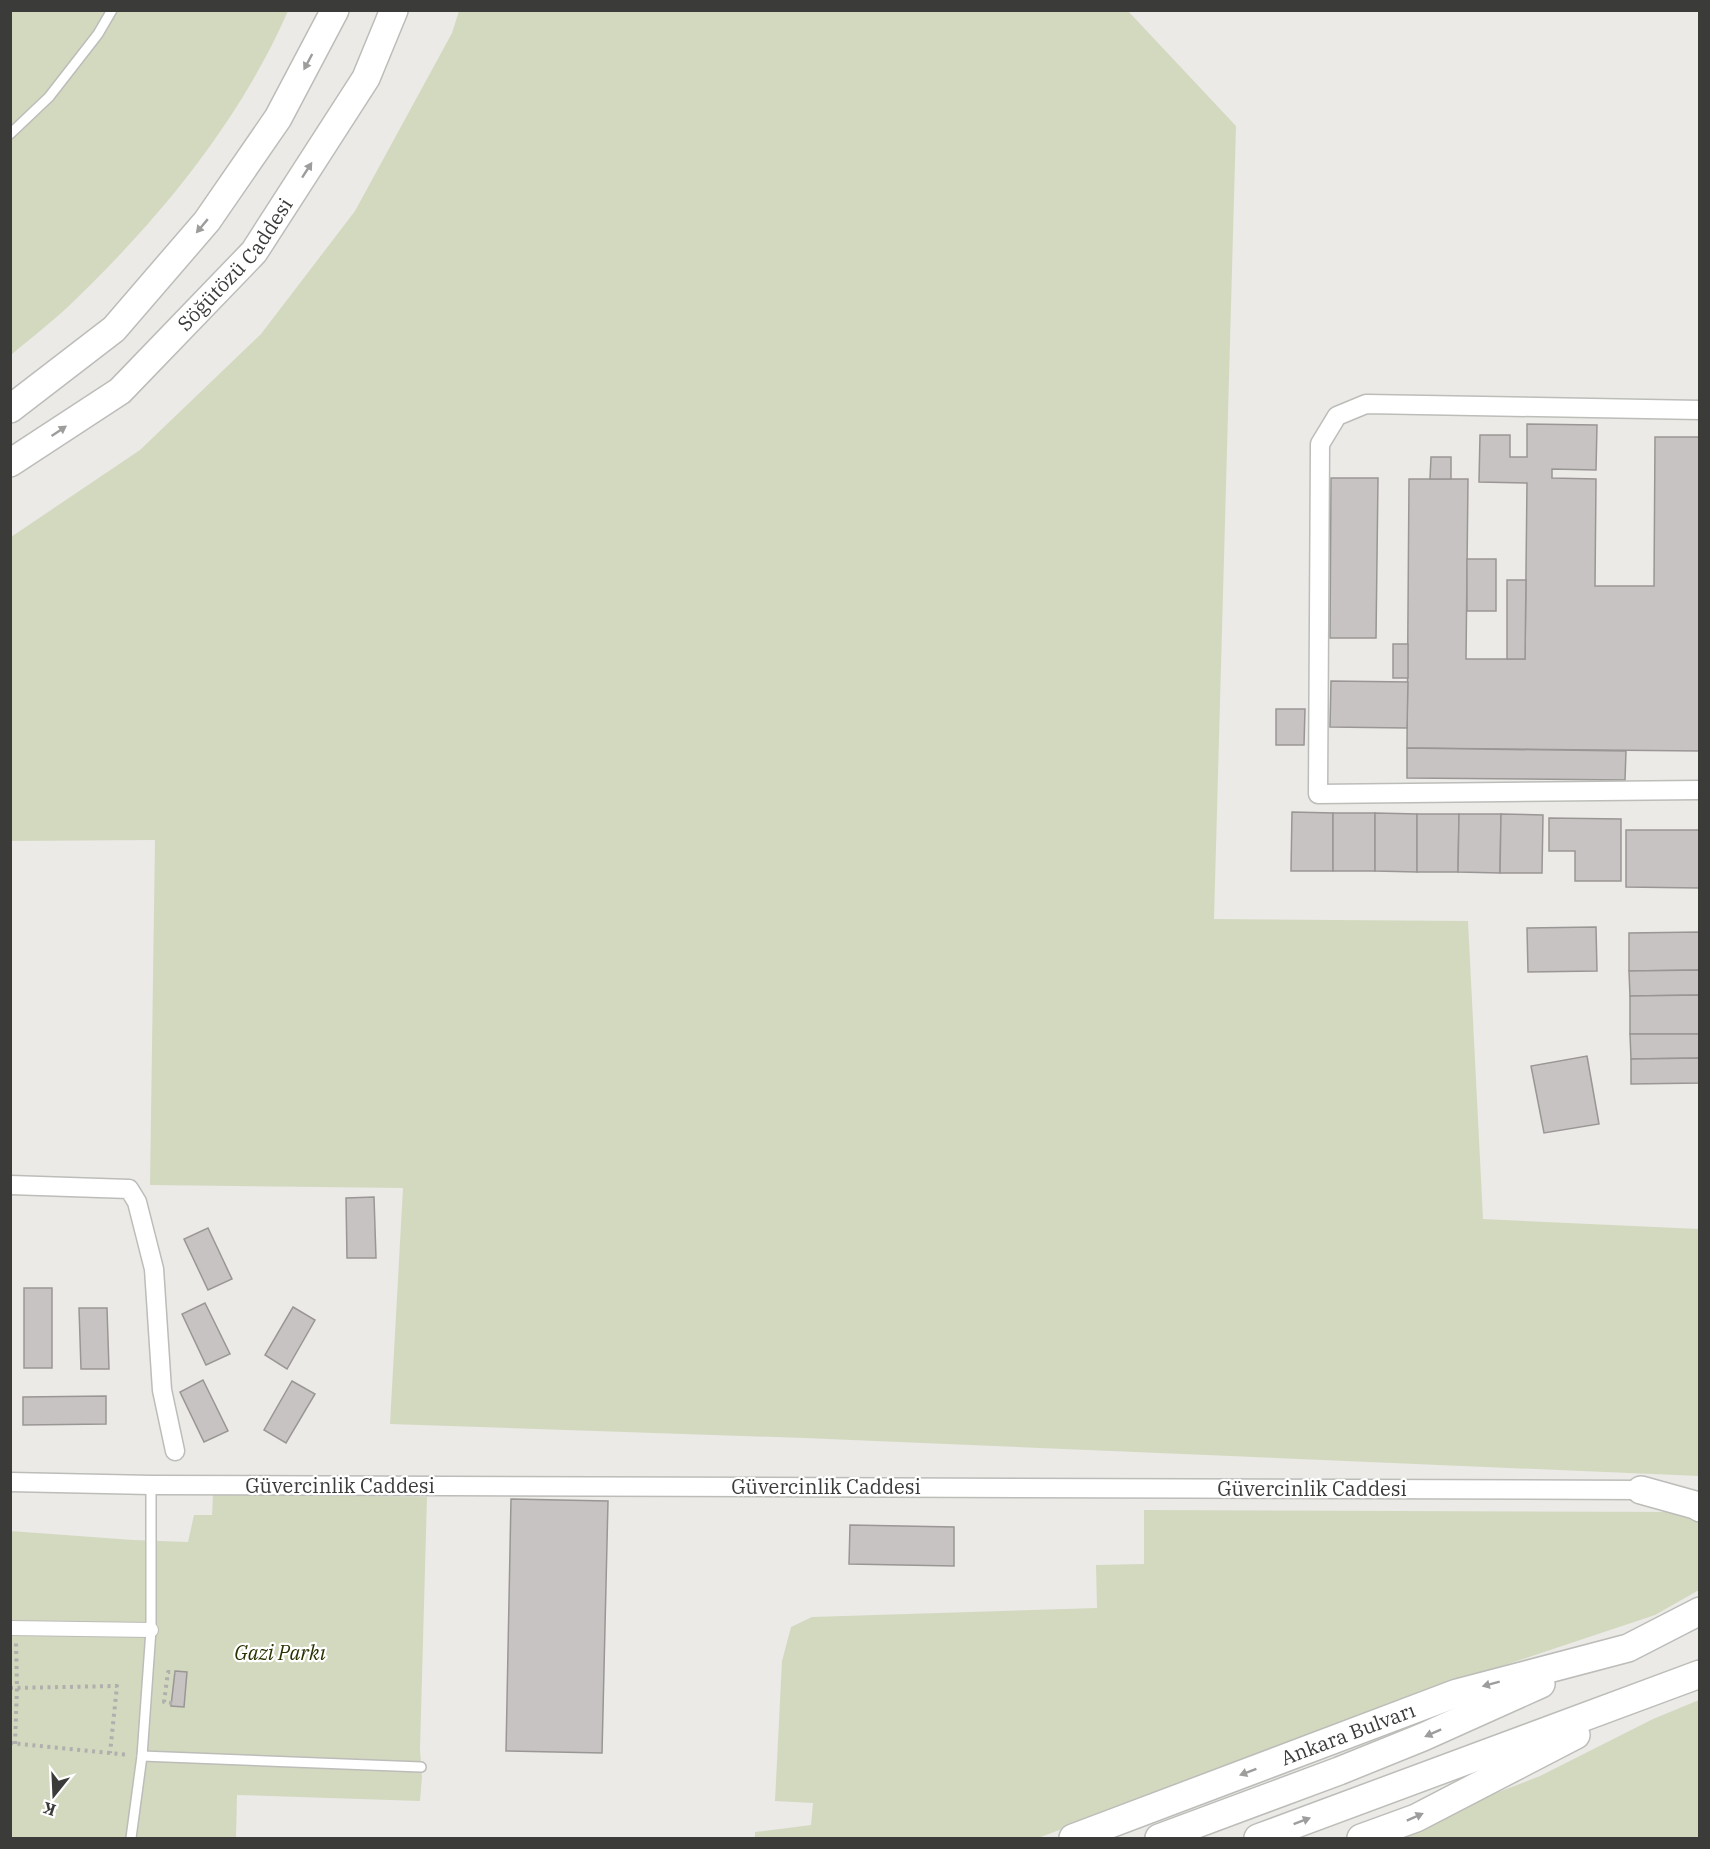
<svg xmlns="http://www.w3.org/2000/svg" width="1710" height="1849" font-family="'IBM Plex Serif',serif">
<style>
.green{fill:#d3d9bf}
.building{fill:#c7c3c2;stroke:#9a9695;stroke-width:1.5}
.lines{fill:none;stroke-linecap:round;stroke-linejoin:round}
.service-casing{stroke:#bcbcb9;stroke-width:12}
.pedestrian-casing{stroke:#bcbcb9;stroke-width:16}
.minor-casing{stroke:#bcbcb9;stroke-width:21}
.primary-casing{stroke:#bcbcb9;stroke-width:30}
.path{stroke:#b0afad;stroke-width:4;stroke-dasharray:3 4.5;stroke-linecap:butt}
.service{stroke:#fff;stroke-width:9}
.pedestrian{stroke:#fff;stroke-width:14}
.minor{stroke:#fff;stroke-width:18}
.primary{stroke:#fff;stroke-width:27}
.oneway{fill:#9d9d9c}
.labels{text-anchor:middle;stroke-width:4.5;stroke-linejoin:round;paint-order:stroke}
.street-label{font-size:20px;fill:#3b3b39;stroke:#fff}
.park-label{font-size:20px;font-style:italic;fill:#2a3101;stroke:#fff}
</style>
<rect width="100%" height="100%" fill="#ebeae7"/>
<!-- green -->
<g class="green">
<path d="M11,11H288C240,120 162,216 76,299C56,319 32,337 11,355Z"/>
<path d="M459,11H1128L1236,126L1214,919L1468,921L1483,1219L1699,1229V1476L804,1438L390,1424L403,1188L150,1185L155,840L11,841V537L140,450L261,334L355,211L452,33Z"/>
<path d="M213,1494L427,1497L420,1749L422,1777L420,1801L237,1795L236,1838H11L10,1531L133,1540L188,1542L194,1515H212Z"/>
<path d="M1144,1510L1687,1512L1699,1517V1590L1655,1615L1493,1669L1038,1838H755V1832L811,1825L813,1803L775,1801L782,1661L791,1627L812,1617L1097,1608L1096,1565L1144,1564Z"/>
<path d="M1699,1700V1838H1379L1540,1776L1653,1719Z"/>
</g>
<!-- building -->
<g class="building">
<path d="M1527,424L1597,425L1596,470L1552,469V478L1596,479L1595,586H1654L1655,437H1700V751L1407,748L1409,479H1468L1466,659H1525L1527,483L1479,482L1480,435H1510V457H1527Z"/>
<path d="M1431,457H1451V479H1430Z"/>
<path d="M1331,478H1378L1376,638H1330Z"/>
<rect x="1467" y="559" width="29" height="52"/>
<path d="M1507,580H1526L1525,659H1507Z"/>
<rect x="1393" y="644" width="15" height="34"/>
<path d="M1331,681L1408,682L1407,728L1330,727Z"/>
<path d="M1276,709H1305L1304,745H1276Z"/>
<path d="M1407,748L1626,751L1625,780L1407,778Z"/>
<path d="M1292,812L1333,813V871H1291Z"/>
<rect x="1333" y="813" width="42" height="58"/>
<path d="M1375,813L1417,814V872L1375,871Z"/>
<path d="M1417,814H1459L1458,872H1417Z"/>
<path d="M1459,814H1501L1500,873L1458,872Z"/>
<path d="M1501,814L1543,815L1542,873H1500Z"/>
<path d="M1549,818L1621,819V881H1575V851H1549Z"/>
<path d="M1626,830H1700V888L1626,887Z"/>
<path d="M1596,927L1597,971L1528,972L1527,928Z"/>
<path d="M1700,932V970L1629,971V933Z"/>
<path d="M1700,970V995L1630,996L1629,971Z"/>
<path d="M1700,995V1034H1630V996Z"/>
<path d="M1630,1034H1700V1058L1631,1059Z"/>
<path d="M1587,1056L1599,1124L1544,1133L1531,1066Z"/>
<path d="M1700,1058V1083L1631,1084V1059Z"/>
<path d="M374,1197L376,1258H347L346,1198Z"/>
<path d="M208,1228L232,1279L208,1290L184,1239Z"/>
<rect x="24" y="1288" width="28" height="80"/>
<path d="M205,1303L230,1354L206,1365L182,1314Z"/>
<path d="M293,1307L315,1320L287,1369L265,1355Z"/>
<path d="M79,1308H107L109,1369H81Z"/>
<path d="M203,1380L228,1431L204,1442L180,1392Z"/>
<path d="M292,1381L315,1394L286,1443L264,1430Z"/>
<path d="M106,1396V1424L23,1425V1397Z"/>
<path d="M511,1499L608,1501L602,1753L506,1751Z"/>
<path d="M850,1525L954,1527V1566L849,1564Z"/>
<path d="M175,1671L187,1672L184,1707L171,1706Z"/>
</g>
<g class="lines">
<!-- service casing -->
<g class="service-casing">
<g id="service">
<path d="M10,134L49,97L98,34L112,10"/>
<path d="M142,1756L421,1767"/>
<path d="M131,1838L142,1756L151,1630V1485"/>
</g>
</g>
<!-- pedestrian casing -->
<g class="pedestrian-casing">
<path id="pedestrian" d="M10,1628L151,1630"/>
</g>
<!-- minor casing -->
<g class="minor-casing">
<g id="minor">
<path d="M1700,410L1366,404L1337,416L1320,444L1318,794L1700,790"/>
<path d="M10,1185L129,1189L137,1202L154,1269L162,1390L175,1451"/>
<path d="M10,1482L151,1485L1641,1490"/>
</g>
</g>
<!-- primary casing -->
<g class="primary-casing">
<g id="primary">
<path d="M10,409L114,329L207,221L278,118L335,10"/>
<path id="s1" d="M10,463L120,391L254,252L366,78L394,10"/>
<path d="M1641,1490L1695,1505L1700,1508"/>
<path id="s2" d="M1073,1838L1457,1693L1628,1648L1700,1611"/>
<path d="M1159,1838L1339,1771L1423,1737L1541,1684"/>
<path d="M1258,1838L1700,1674"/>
<path d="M1361,1838L1416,1818L1576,1735"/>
</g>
</g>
<!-- path -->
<g class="path">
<path d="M10,1688L117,1686L110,1753"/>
<path d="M172,1703L164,1702L168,1672H175"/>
<path d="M10,1743L129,1755"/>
<path d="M15,1744L17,1688L16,1642"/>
</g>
<!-- service -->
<use href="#service" class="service"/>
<!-- pedestrian -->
<use href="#pedestrian" class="pedestrian"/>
<!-- minor -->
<use href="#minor" class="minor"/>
<!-- primary -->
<use href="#primary" class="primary"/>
</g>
<!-- one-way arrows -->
<defs><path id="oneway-solid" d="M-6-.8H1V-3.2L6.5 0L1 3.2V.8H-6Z" transform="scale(1.5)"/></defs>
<g class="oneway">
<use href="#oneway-solid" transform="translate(308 62) rotate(118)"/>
<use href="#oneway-solid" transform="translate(307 170) rotate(-57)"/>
<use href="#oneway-solid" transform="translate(202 226) rotate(130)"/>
<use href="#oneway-solid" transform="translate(59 431) rotate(-34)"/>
<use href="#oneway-solid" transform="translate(1491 1684) rotate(165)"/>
<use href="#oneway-solid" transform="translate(1433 1733) rotate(156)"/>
<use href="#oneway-solid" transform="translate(1248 1772) rotate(159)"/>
<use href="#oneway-solid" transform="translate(1415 1817) rotate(-24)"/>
<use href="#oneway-solid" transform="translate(1302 1821) rotate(-21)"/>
</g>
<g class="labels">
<!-- street labels -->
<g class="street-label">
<text dy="7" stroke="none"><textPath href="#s1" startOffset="303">Söğütözü Caddesi</textPath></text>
<text x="340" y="1493">Güvercinlik Caddesi</text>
<text x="826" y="1494">Güvercinlik Caddesi</text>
<text x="1312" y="1496">Güvercinlik Caddesi</text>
<text dy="7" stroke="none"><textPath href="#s2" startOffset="294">Ankara Bulvarı</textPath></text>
</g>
<!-- park labels -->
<g class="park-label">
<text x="280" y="1660">Gazi Parkı</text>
</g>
</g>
<!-- border -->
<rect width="1710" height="1849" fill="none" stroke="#3b3b39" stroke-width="24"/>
<!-- north arrow -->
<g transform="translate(54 1795) rotate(198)" stroke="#ffffff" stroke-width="4.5" paint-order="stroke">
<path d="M0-4.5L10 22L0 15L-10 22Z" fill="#3b3b39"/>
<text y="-9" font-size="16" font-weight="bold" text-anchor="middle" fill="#3b3b39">K</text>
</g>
</svg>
